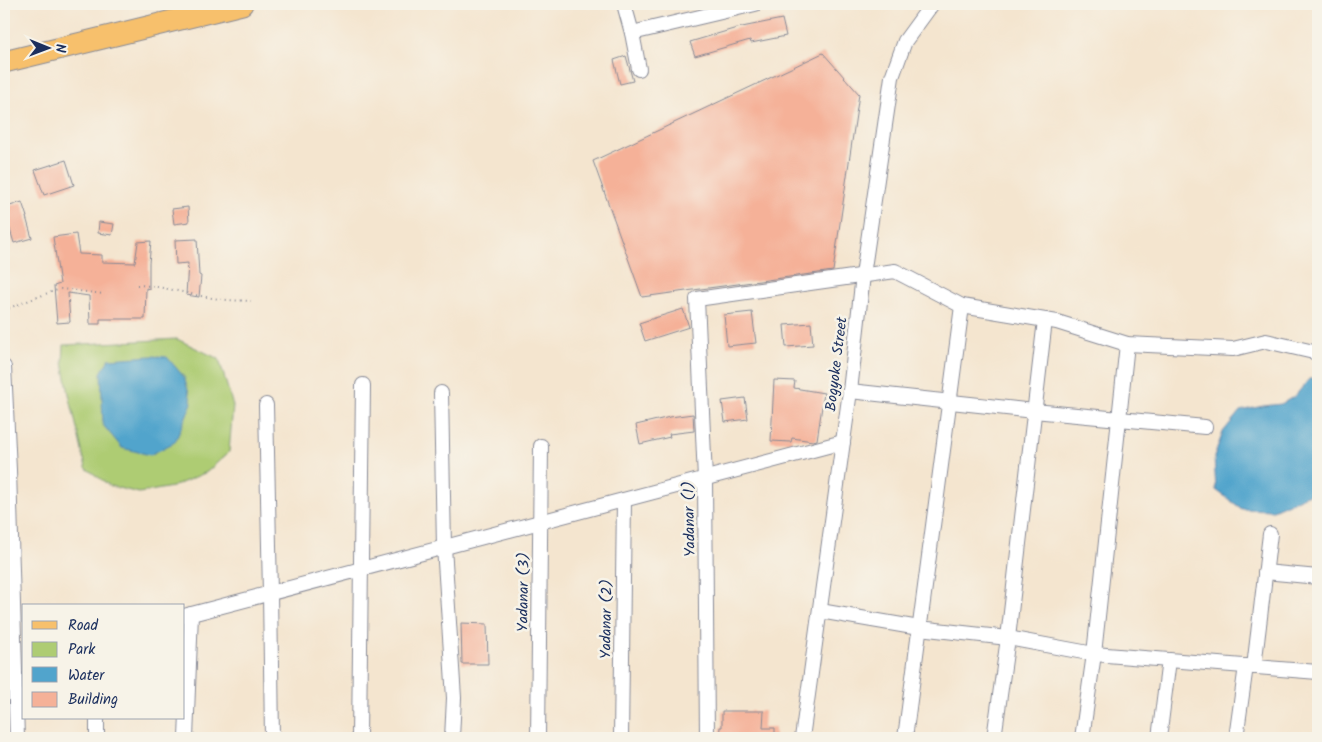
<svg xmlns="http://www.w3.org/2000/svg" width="1322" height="742" font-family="Kalam,sans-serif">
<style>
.green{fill:#aecc73;stroke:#647e68}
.water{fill:#51a4cc;stroke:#366a95}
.building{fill:#f5b198}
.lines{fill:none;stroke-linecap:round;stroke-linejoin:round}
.minor-casing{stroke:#888a96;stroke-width:16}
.primary-casing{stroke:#888a96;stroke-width:23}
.path{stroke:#888a96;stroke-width:2;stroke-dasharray:1 4;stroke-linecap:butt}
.minor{stroke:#fff;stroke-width:14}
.primary{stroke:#f7c06c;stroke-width:21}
.labels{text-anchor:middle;stroke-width:5;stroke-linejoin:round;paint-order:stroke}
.street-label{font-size:15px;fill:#1b2f5e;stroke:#f7f3e8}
</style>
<rect width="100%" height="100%" fill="#f7f3e8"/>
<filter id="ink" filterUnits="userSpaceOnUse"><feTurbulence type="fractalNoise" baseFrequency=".02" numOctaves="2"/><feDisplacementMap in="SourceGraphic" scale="10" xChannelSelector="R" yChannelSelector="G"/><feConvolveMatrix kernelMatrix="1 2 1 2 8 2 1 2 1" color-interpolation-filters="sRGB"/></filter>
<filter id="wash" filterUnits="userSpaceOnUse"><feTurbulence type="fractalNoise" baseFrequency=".0096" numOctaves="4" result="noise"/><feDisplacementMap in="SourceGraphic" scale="20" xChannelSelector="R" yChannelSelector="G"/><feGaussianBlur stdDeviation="1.12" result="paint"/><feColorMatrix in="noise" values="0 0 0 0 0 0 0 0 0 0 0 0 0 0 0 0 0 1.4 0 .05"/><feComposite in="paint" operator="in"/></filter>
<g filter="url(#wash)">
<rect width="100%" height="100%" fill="#f4e5cf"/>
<!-- green -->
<path class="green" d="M177,339L219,359L233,406L229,452L207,472L172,487L139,493L110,486L86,468L69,394L63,362L64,345Z"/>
<!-- water -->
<g class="water">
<path d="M151,356L167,357L184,377L192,403L175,442L150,455L122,448L103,425L101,373L109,359Z"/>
<path d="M1318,377V490L1273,510L1242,509L1216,490L1214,457L1223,432L1240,411L1263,406L1281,404L1295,396L1309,379Z"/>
</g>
<g id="blocks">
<!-- building -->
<g class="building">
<path d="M782,19L786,36L751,43L750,40L695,56L690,42L737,28Z"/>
<path d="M823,53L859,94L833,271L642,297L593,161Z"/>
<path d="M626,56L633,81L620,84L614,60Z"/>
<path d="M66,160L74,185L44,195L35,170Z"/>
<path d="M22,202L27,217H26L32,238L14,243L8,223L4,225V208Z"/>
<path d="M188,207L189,222L174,224L172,209Z"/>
<path d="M99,222L114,224L112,235L98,233Z"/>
<path d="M76,234L79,254L102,255V262L135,263L138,242L151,241L149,263V289L146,288L145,319H100V324H90L89,296L68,293L70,322L57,323L54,286L60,284L53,237Z"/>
<path d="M197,239L199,275L201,276L199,297L186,295L188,263L176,264L175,240Z"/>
<path d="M683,309L689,327L645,341L639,323Z"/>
<path d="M752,312L756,343L727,346L724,315Z"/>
<path d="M811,323L813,345L786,347L784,325Z"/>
<path d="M774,380L795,381L794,388L824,393L817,440L813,441L792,438L791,442L771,441Z"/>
<path d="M745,398L748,419L725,422L722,401Z"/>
<path d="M693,414L694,431L669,434L670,437L640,444L636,425L670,417Z"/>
<path d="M461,623L487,624L488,664H462Z"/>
<path d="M722,711H764L763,728H775V738H719L720,727H722Z"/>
</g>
</g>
</g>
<g filter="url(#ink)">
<use href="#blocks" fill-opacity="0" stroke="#888a96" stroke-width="1"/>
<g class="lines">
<!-- minor casing -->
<g class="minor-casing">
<g id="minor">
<path d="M624,4L632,33L639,69"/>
<path d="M632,33L755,4"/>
<path d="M4,367L9,470L17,738"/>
<path d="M850,391L1034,411L1205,427"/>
<path d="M441,393L444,547L454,698L452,738"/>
<path d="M266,405L270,593L272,738"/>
<path d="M1265,572L1318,577"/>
<path d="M820,611L919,628L1008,638L1094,654L1318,672"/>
<path d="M184,616L843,442"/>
<path d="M1254,667L1270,534"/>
<path d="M97,738V718"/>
<path d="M186,738L191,614"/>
<path d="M359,738L363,385"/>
<path d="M538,738L541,446"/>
<path d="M621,738L624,500"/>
<path d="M707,738L705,479L697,299L895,271L962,306L1057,322L1127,344L1233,349L1266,341L1318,353"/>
<path d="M802,738L850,391L863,275L892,77L905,41L932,4"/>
<path d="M905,738L962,306"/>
<path d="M994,738L1008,638L1045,320"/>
<path d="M1082,738L1094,654L1127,344"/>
<path d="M1159,738L1169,660"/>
<path d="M1236,738L1246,666"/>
</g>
</g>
<!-- primary casing -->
<g class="primary-casing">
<path id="primary" d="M4,62L242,4"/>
</g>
<!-- path -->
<g class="path">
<path d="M137,285C166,286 192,296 220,299C230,301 241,300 251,301"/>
<path d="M4,310L48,293L61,289L104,294"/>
</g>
<!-- minor -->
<use href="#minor" class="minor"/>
<!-- primary -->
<use href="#primary" class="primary"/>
</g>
</g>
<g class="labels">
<!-- street labels -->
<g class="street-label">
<text transform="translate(836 364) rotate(-83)" y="5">Bogyoke Street</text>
<text transform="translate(689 519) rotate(-91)" y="5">Yadanar (1)</text>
<text transform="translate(523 592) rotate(-89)" y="5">Yadanar (3)</text>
<text transform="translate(606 619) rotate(-89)" y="5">Yadanar (2)</text>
</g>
</g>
<!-- margin -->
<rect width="1322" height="742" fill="none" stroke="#f7f3e8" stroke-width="20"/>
<!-- legend -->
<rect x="22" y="604" width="162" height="115" fill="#f7f3e8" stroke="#9fa5b1"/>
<rect x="32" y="621" width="25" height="8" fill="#f7c06c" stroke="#9fa5b1"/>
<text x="68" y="630" font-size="15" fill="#1b2f5e">Road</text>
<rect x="32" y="642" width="25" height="15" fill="#aecc73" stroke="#9fa5b1"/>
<text x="68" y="654" font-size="15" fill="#1b2f5e">Park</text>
<rect x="32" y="667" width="25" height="15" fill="#51a4cc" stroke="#9fa5b1"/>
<text x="68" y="680" font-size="15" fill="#1b2f5e">Water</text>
<rect x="32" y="692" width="25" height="15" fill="#f5b198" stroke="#9fa5b1"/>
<text x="68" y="704" font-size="15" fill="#1b2f5e">Building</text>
<!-- north arrow -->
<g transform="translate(48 48) rotate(91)" stroke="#f7f3e8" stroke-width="4" paint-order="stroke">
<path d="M0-4L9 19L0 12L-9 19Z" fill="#1b2f5e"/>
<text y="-8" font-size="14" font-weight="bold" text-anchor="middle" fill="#1b2f5e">N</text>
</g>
</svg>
